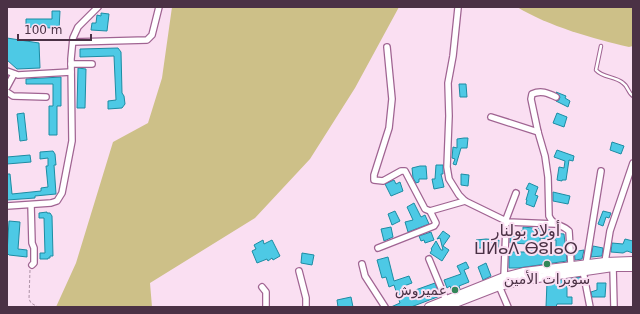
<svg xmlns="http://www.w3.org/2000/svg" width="640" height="314" font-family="'DejaVu Sans',Cairo,'Noto Sans Tifinagh',sans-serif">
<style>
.green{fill:#cdc088}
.building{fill:#4dc9e5;stroke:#1d8ca3;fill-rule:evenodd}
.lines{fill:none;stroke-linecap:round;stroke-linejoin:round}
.service-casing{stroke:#a06492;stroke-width:4.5}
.minor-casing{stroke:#a06492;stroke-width:8}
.primary-casing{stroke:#a06492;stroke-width:10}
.path{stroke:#ac91a5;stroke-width:1;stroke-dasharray:3 2;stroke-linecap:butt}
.service{stroke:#fff;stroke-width:2.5}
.minor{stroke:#fff;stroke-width:5.5}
.primary{stroke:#fff;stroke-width:8}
.poi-dot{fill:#338658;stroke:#fadff2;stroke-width:1.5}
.labels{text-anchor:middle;stroke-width:4;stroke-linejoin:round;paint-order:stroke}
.poi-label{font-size:14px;fill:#4b3145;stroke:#fadff2}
.quarter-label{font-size:16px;fill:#4b3145;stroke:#fadff2}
</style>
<rect width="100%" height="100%" fill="#fadff2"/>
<!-- green -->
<g class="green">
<path d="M172,7H399L355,88L310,159L255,218L150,283L152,307H56L76,263L113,142L148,123L162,78Z"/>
<path d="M517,7H633V46L629,47C594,39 548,26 517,7Z"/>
</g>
<!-- building -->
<g class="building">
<path d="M52,11H60L59,30H53V28L26,27V19H52Z"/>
<path d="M101,13L109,14L107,31L91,30L92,23H96L97,15L101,16Z"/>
<path d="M7,38L39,43L40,68L17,69L7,60Z"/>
<path d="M118,48L121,52L122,93L124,96L125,104L122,108L108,109V101L116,100L114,56L80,57V49Z"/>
<path d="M78,68L86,69L85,108H77Z"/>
<path d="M61,77V106H57V135H49V106H53V84H26V79Z"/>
<path d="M459,84H466L467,97H460Z"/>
<path d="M556,92L566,96L565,98L570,101L568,107L556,101L559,100L560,97Z"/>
<path d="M24,113L27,140L20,141L17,114Z"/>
<path d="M557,113L567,117L564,127L553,123Z"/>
<path d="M464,138H468L467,148H461L456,165L453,164L455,159L452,158L453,147L457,148V139Z"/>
<path d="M612,142L624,146L621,154L610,150Z"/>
<path d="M557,150L574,156L573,161L569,160L566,180H562V181L557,180L559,167L564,168L565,161L554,157Z"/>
<path d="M53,151L55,154L56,165H54L56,194L35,196V198L7,200V174H10L12,194L41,191V188L48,187L46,166H48V158L40,159V152Z"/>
<path d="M30,155L31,162L7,164V157Z"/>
<path d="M436,165H443V174H441L444,187L434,189L432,179H435Z"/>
<path d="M420,166H426L427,179H419V182L416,183L413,178L412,168Z"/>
<path d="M461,174L469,175L468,186L461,185Z"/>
<path d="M394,180L396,184L400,182L403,191L391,196L385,184Z"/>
<path d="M529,183L538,187L535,195L538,196L534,207L526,204L527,200H526L529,190L526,189Z"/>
<path d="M553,192L570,196L568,204L553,201Z"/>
<path d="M414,203L421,217L425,215L429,224L408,232L405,222L413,220L407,207Z"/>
<path d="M395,211L400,221L392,225L388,214Z"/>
<path d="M603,211L611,213L609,218L606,217L603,226L598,224Z"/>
<path d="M47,212V213H50L52,216L53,256H50V258H48V259H40V253H45L44,218H39V213Z"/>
<path d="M9,221L20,222L18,249L27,250V257L9,255L7,253Z"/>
<path d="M391,227L393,237L384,241L381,229Z"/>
<path d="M523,227L553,230V233L564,234L567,261L518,268H509V252H530L529,244L510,243V231H523ZM540,238L556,240V248L549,249L550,254L541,255Z"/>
<path d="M443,231L450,236L443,246L449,250L442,261L430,253L432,250L431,249L436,241L441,250H443L440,238L437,239Z"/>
<path d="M431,232L434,240L425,243L424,240L421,241L419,236Z"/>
<path d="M486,239L499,240L498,251H485V248H476V240Z"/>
<path d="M625,239L633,241V253L627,251L623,253L611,252L612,243L623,244Z"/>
<path d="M263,240L264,244L272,240L280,256L273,260L272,258L268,261L267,259L257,263L252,251L256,249L254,245Z"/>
<path d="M593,246L603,248L602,256L591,257Z"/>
<path d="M574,248H577L578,251L584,250L582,259L575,260Z"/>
<path d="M302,253L314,255L312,265L301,263Z"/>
<path d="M388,257L394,281L409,276L412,283L404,286L407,293L435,283L440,296L411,307H391L400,303L394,285L389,287L386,277L382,278L377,260Z"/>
<path d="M466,262L469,268L464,270L469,282L459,286L460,289L452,292L450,286L447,288L444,280L461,274L457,266Z"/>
<path d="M486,263L491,276L483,280L478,267Z"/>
<path d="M580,277L581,283L567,285V297H572V304H557L556,307H546L547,282Z"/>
<path d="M597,283H606L605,297H592L591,292L597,290Z"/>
<path d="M351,297L353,307H338L337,300Z"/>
</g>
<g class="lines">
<!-- service casing -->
<g class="service-casing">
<path id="service" d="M601,46L596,70C603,78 615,76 623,83C628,86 628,93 633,96"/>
</g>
<!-- minor casing -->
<g class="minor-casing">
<g id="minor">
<path d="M458,8L453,56L448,83L449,116L447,167L449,179L459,195L465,201L504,220L506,227L504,277"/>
<path d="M73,42L147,40L152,35L159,7"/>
<path d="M71,64H92"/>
<path d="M7,71L18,75L71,72"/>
<path d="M7,87L14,74"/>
<path d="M7,92L13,96L46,97"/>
<path d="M556,97C548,93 541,90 532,94L531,99L538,132L545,156L548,177L549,216C553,226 562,224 569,231L571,265"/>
<path d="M491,117L538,132"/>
<path d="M516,193L505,222L555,224"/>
<path d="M31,205L32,243L34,248V263L32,265"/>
<path d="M7,206L51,203L57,201L62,193L72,141L71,59L73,38L78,27L98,7"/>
<path d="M430,211L465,201"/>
<path d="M378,248L434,226L436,223L430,211L425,209L405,171H401L383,181L374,180V175L389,128L392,99L387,47"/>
<path d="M429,259L446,300"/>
<path d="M605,262L610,231L633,163"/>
<path d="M362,264L365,276L385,307"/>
<path d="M586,264L601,171"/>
<path d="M613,267L614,307"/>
<path d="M299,271L306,298V307"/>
<path d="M583,271L590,307"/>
<path d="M499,286L508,307"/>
<path d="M262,287L266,292V307"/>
</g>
</g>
<!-- primary casing -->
<g class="primary-casing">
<g id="primary">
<path d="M429,307L504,277L524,272L605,262L633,261"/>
<path d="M445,307L499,286L524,280L613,267H633"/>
</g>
</g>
<!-- path -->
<path class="path" d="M30,270L29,299L31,303L38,307"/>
<!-- service -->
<use href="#service" class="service"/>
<!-- minor -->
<use href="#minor" class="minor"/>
<!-- primary -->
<use href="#primary" class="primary"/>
</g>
<!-- markers -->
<g class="poi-dot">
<circle cx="547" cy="264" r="4"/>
<circle cx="455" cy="290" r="4"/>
</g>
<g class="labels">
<!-- poi labels -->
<g class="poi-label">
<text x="547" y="284">سوبرات الأمين</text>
<text x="447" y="295" text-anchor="end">عميروش</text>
</g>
<!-- quarter labels -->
<g class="quarter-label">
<text x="526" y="236">أولاد بولنار<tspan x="526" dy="18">ⵡⵍⴰⴷ ⴱⵓⵏⴰⵔ</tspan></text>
</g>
</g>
<!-- border -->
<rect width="640" height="314" fill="none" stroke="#4b3145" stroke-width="16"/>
<!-- scale -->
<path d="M18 34v6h73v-6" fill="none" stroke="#4b3145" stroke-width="2"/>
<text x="24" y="34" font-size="12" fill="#4b3145" stroke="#fadff2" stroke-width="3" paint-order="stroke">100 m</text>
</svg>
